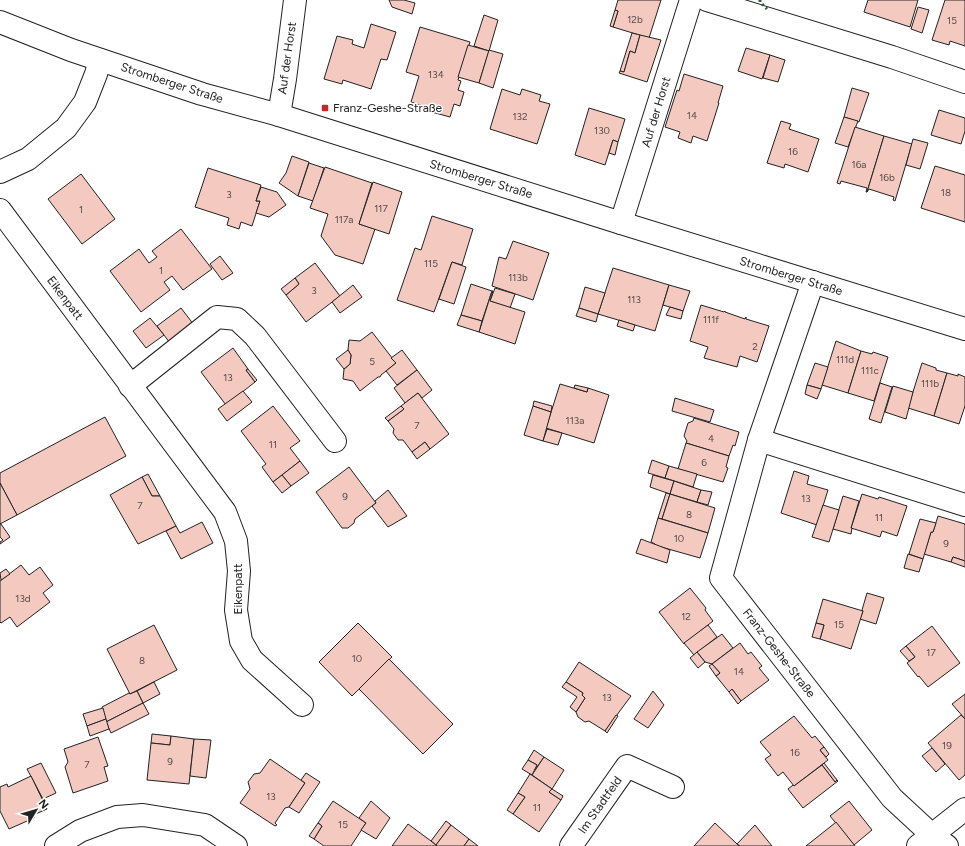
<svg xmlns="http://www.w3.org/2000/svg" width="965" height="846" font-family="Figtree,sans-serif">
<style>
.building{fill:#f3c9c0;stroke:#222}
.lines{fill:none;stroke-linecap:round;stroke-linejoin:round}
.minor-casing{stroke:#222;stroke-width:24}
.tertiary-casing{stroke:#222;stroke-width:24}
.secondary-casing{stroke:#222;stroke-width:24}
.minor{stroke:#fff;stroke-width:22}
.tertiary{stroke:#fff;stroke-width:22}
.secondary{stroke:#fff;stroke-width:22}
.hedge{stroke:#2f5e38;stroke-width:3;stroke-dasharray:2 3;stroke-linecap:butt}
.poi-dot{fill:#c62828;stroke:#fff;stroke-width:1.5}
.labels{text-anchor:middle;stroke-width:3;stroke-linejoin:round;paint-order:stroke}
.number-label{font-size:10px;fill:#564c4a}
.street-label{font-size:12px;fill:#222;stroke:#fff}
.poi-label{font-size:12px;fill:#222;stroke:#fff;text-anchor:start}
</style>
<rect width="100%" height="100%" fill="#fff"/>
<!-- building -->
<g class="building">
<path d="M389,0H404L415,3L412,14L392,7Z"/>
<path d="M618,0H661L649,38L613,27L618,11L615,10Z"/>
<path d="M868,0H918L910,27L864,12Z"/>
<path d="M945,0H965V46L950,41L949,45L932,40Z"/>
<path d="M918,7L929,10L922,33L911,29Z"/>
<path d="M615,10L618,11L613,27L610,26Z"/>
<path d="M484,15L498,20L489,51L474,46Z"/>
<path d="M371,24L396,32L387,60L381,59L371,89L343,80L342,84L324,79L337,36L353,40L352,44L364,48Z"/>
<path d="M420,27L470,42L458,80L461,81L458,90L464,92L460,106L454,104L450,117L428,111L429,108L411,102L419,76L406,72Z"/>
<path d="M632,33L640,35L635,53L630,51L624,72L620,71Z"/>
<path d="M640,35L661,40L647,82L619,73L620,71L624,72L630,51L635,53Z"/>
<path d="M468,45L489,51L479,83L458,77Z"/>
<path d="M746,48L770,55L762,79L738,71Z"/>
<path d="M489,50L503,54L493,88L479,83Z"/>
<path d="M770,55L785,60L778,82L763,78Z"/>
<path d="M684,74L723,86L718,103H719L707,141L693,136L691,143L678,138L680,132L665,127L677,90L679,91Z"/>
<path d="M852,88L869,93L859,122L844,117Z"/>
<path d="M502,89L520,95L522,89L541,95L539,101L550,104L537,144L490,129Z"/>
<path d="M589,108L625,119L618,142L613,140L605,165L575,155Z"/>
<path d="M939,110L965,118V131L961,144L931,135Z"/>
<path d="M844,117L858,121L848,147L835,143Z"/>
<path d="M781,121L791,124L789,129L819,139L808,172L785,164L784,168L767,163Z"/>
<path d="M855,127L884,136L867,192H866L867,188L841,181L840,184L837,183Z"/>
<path d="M884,136L912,144L895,201L893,200L894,197L869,189L867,192Z"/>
<path d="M913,139L928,143L920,169L906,165Z"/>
<path d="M613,140L618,142L615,155L609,153Z"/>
<path d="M292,156L309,162L298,196L279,183L286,173Z"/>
<path d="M309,163L324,168L313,201L298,196Z"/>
<path d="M935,166L965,175V222L921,208Z"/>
<path d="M325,167L372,183L359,224L375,229L363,264L335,255L321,236L328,214L310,208Z"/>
<path d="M208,168L261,185L256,201H260L252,226L241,222L239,229L227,225L229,218L195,207Z"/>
<path d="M81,174L115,219L82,244L48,199Z"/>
<path d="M373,182L402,192L389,234L359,224Z"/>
<path d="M261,187L277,192L286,205L269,217L256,213L260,201H256Z"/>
<path d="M432,216L473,229L462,265L452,262L434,312L397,300L415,248L421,250Z"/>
<path d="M181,229L212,269L183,290L172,276L164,282L170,290L141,312L110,271L139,249L149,263L157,257L152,251Z"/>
<path d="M513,241L549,253L533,300L492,286L499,257L506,259Z"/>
<path d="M220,256L233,273L222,280L210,264Z"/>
<path d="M452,262L466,267L454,304L439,299Z"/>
<path d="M315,263L340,296L306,322L286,295L299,284L295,278Z"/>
<path d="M613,268L669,285L655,331L598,314Z"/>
<path d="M295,278L299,284L286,295L281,289Z"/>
<path d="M471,284L492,291L482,321L461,315Z"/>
<path d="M353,285L362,297L340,313L332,302Z"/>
<path d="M669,285L690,291L683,311L663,305Z"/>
<path d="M585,287L605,293L598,314L579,308Z"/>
<path d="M495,288L515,294L510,308L490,301Z"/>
<path d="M492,291H493L490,301L525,312L515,344L479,332Z"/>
<path d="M701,305L724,312L725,311V312L745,319L746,317V319L769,326L757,362L740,356L737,367L704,358L708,347L690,341Z"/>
<path d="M670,307L683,311L681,319L666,315Z"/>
<path d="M181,308L194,325L170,343L157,326Z"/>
<path d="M579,308L598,314L596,322L576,316Z"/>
<path d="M461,315L482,321L479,332L457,325Z"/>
<path d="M150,318L164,335L146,348L133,331Z"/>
<path d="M619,320L635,325L633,331L617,326Z"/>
<path d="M372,332L396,363L381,375L380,377H378L360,391L353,381L343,379L344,369L350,364L351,355L348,350L349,340L360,341Z"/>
<path d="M836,341L861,351L848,393L822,385Z"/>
<path d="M233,348L248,369L246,370L255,382L226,405L201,372Z"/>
<path d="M348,350L351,355L350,364L344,369L336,359Z"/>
<path d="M402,350L417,370L397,385L386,371L396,363L391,358Z"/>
<path d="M861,351L872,354L873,352L888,357L874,401L848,393Z"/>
<path d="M815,363L828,367L821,389L807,385Z"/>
<path d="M922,363L936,368V370L947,373L934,416L908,408Z"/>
<path d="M248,369L257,380L255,382L246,370Z"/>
<path d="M417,370L432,390L422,398L418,393L405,403L394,388Z"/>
<path d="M947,373L958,376V374L965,377V406L959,424L934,416Z"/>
<path d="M880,383L892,387L881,423L869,419Z"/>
<path d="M560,384L587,392L588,388L609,395L594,443L546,428Z"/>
<path d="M575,385L588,388L587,392L574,388Z"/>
<path d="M807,385L821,389L817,399L805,394Z"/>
<path d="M893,386L913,392L906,419L885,412Z"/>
<path d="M243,391L252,402L227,421L218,409Z"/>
<path d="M418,393L449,434L430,449L425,442L412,452L403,440H398L393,433L394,429L388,421L404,409L401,406Z"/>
<path d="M675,398L714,410L710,422L672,411Z"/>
<path d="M534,401L552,406L551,412L533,406Z"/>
<path d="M273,406L300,441L290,448L300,461L273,482L262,467L266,464L241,431Z"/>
<path d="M401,406L404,409L388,421L385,418Z"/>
<path d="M533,406L551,412L543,441L524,435Z"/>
<path d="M105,417L126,456L17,515L0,483V473Z"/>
<path d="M694,418L739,432L735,446L733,445L729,456L686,443L687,441L684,436L688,423L693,421Z"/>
<path d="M547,429L562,433L558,445L543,441Z"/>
<path d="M425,442L430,449L417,459L412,452Z"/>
<path d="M686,443L729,456L726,467L728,468L723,482L678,469Z"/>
<path d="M652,460L669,466L665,478L648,473Z"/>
<path d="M300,461L309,473L291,486L282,475Z"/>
<path d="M669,466L697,474L693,487L665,478Z"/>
<path d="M349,467L376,503L355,519L354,523L348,528H342L316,492Z"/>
<path d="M794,471L809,476L807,484L828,490L817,525L781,513Z"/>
<path d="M148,474L160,496H152L142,477Z"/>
<path d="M282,475L291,486L282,493L273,482Z"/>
<path d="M653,475L674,481L670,494L650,487Z"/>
<path d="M142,477L152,496H160L176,526L138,544L110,495Z"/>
<path d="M674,481L701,490L697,502L670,494Z"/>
<path d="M0,483L17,515L0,524Z"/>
<path d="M388,490L407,516L388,527L372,506L376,503L375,501Z"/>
<path d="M701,490L712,492L708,505L697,502Z"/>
<path d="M666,493L670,494L662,519L658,518Z"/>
<path d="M670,494L715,508L708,533L662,519Z"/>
<path d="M862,494L878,499L879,497L907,506L897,536L882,531L880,537L851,528Z"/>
<path d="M843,496L859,501L851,528H852L851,534L833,529Z"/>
<path d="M823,505L839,510L829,542L812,537Z"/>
<path d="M938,516L965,524V561L953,557L951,562L924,554L931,532H933Z"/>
<path d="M658,518L708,533L700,558L654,545L655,544L651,542Z"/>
<path d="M920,519L936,523L933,532H931L923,559L909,554Z"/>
<path d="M202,522L213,543L181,559L166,531L176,526L180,533Z"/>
<path d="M0,524H1L10,537L0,544V542L3,540L0,537Z"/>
<path d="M641,539L670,550L667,563L636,553Z"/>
<path d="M908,554L923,559L919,572L904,568Z"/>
<path d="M953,557L965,561V567L951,562Z"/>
<path d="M21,565L29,575L40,567L53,585L43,593L50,602L17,627L10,617L1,623L0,622V581Z"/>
<path d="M6,569L10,574L1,580L0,573Z"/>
<path d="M690,588L706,608L705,610L713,621L684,644L659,612Z"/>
<path d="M867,593L884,598L876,624L860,619L863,611L862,610Z"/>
<path d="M823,599L863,611L851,649L820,639L824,625L816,623Z"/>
<path d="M358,623L392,657L352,696L319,662Z"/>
<path d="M816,623L824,625L820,639L812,637Z"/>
<path d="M154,625L177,670L130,694L107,649Z"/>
<path d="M708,625L717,637L694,655L684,643Z"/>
<path d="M932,626L960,663L928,687L919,676L918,677L907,663L915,657L906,646Z"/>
<path d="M722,634L733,648L712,664L705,662L697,652Z"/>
<path d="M740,643L748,654L751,652L762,666L759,668L769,680L741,701L732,689L729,692L716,676L720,673L712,664Z"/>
<path d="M906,646L915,657L909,661L900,651Z"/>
<path d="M697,652L705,662L698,668L690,658Z"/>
<path d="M389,659L453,724L423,754L359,689Z"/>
<path d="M579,662L631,696L605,731L589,721L585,722L578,717L576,712L585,698L582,695L583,693L566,682Z"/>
<path d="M712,664L720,673L716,676L709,666Z"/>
<path d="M154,682L160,694L143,703L137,691Z"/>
<path d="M566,682L583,693L582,695L585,698L576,712L570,707L577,697L562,687Z"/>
<path d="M732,689L741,701L738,704L729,692Z"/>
<path d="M137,691L143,703L106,722L102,707L129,693L130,694Z"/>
<path d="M653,691L664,705L648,728L634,719Z"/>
<path d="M965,694V719L952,704Z"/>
<path d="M143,703L149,714L111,733L106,722Z"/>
<path d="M103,708L106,719L87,726L83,714Z"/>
<path d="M616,715L618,716L607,733L605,731Z"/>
<path d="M961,715L965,719V775L959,780L928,743Z"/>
<path d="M794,716L812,738L815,736L824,747L820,750L828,760L794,786L783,772L778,776L765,759L771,755L760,742Z"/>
<path d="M106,719L109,729L90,736L87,726Z"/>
<path d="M152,734L171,736L170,745L151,743Z"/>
<path d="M171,736L194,739L189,784L147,780L151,743L170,745Z"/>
<path d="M98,737L108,766L104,767L108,781L73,793L65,767L68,762L64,749Z"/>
<path d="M194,739L211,740L206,778L190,776Z"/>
<path d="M824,747L829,754L826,757L820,750Z"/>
<path d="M932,748L945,764L936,772L922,756Z"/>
<path d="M534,750L544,757L535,770L534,769L537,765L528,760Z"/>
<path d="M544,757L564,770L552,789L532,775Z"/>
<path d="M270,759L305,783L289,807L285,808L275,823L277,825L275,826L240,803L250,789L248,782L254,774L260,773Z"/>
<path d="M528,760L537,765L532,775L522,769Z"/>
<path d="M41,763L56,793L43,799L27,769Z"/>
<path d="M824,763L837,780L835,782L822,765Z"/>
<path d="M822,765L835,782L837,780L838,781L803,808L788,789L793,785L794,786Z"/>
<path d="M306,773L320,782L299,813L289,807L305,783L301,780Z"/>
<path d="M530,774L552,789L549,792L561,800L539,832L513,814L525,797L518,793Z"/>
<path d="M31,776L47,809L33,815L34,818L9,829L0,811V787L7,784L8,787Z"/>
<path d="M552,789L563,796L561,800L549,792Z"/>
<path d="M518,793L525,797L513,814L507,810Z"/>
<path d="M333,801L366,823L351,846H324L314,839L322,826L318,823Z"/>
<path d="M371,801L390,818L376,839L361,830L366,823L359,818Z"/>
<path d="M849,801L872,830L854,845L830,816Z"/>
<path d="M446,821L451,825L436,845L431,841Z"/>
<path d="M836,822L855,846H806L835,823Z"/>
<path d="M318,823L322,826L314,839L309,836Z"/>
<path d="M715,823L737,844L740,846H694Z"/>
<path d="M408,824L431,841L437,846H392Z"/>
<path d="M451,825L469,839L464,846H437L436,845Z"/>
<path d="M755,825L772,846H740L737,844Z"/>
<path d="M469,839L478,846H464Z"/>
</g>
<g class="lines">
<!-- minor casing -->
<g class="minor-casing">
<g id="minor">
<path d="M707,0L892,57L965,82"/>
<path d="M279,115L285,79L295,0"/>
<path d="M0,210L225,512L236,541L239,571L236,610L241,641L252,660L302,705"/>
<path d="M621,223L691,0"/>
<path d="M813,282L759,440L721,578L892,798L932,835L947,846"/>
<path d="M130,386L217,317L237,319L255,336L335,441"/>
<path d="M759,440L965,505"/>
<path d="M56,846L80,831L117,817L143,815L205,825L236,846"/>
<path d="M571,846L627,766L673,787"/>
<path d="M918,846L965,809"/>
</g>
</g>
<!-- tertiary casing -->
<g class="tertiary-casing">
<path id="tertiary" d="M0,172L28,159L66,128L85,102L96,74L100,60"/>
</g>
<!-- secondary casing -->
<g class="secondary-casing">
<path id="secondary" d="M0,22L71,50L202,94L279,115L621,223L965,329"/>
</g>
<!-- minor -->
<use href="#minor" class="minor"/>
<!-- tertiary -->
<use href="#tertiary" class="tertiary"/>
<!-- secondary -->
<use href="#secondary" class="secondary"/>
<!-- hedge -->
<path class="hedge" d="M760,0V2L767,9"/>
</g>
<!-- markers -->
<rect class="poi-dot" x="321" y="104" width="8" height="8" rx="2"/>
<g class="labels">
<!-- number labels -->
<g class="number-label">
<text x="635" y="23">12b</text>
<text x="952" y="24">15</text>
<text x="436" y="78">134</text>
<text x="692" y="119">14</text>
<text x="520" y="120">132</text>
<text x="602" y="134">130</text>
<text x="793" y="155">16</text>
<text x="859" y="168">16a</text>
<text x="887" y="181">16b</text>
<text x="946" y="196">18</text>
<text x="229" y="198">3</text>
<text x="381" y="212">117</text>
<text x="81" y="213">1</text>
<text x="344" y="223">117a</text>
<text x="431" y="267">115</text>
<text x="161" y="274">1</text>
<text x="518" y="281">113b</text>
<text x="314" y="294">3</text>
<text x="634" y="303">113</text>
<text x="711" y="323">111f</text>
<text x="755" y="350">2</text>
<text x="845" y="363">111d</text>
<text x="372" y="365">5</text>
<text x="870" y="374">111c</text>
<text x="228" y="381">13</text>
<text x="930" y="387">111b</text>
<text x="575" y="424">113a</text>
<text x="417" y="429">7</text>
<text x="711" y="442">4</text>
<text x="273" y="448">11</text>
<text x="704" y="466">6</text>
<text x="345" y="500">9</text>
<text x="806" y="502">13</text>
<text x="140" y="509">7</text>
<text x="689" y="518">8</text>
<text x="879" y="521">11</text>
<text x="679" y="542">10</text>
<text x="946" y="547">9</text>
<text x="23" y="602">13d</text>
<text x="686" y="620">12</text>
<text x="839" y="628">15</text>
<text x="931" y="656">17</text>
<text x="357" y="662">10</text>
<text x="142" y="664">8</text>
<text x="739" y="675">14</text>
<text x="607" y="701">13</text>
<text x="947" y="749">19</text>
<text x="795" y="756">16</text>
<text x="170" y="765">9</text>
<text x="87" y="768">7</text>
<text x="271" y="800">13</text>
<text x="537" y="811">11</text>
<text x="343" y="828">15</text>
</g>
<!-- street labels -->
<g class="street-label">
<text transform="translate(287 58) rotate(-82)" y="4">Auf der Horst</text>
<text transform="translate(172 83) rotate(18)" y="4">Stromberger Straße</text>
<text transform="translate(656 112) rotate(-73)" y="4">Auf der Horst</text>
<text transform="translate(481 179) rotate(17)" y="4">Stromberger Straße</text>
<text transform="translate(791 276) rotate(17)" y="4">Stromberger Straße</text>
<text transform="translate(65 298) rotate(53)" y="4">Eikenpatt</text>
<text transform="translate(238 589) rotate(-90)" y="4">Eikenpatt</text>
<text transform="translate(779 653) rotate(52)" y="4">Franz-Geshe-Straße</text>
<text transform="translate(600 805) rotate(-55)" y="4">Im Stadtfeld</text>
</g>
<!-- poi labels -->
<g class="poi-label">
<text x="333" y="112">Franz-Geshe-Straße</text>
</g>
</g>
<!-- north arrow -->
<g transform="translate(36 810) rotate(52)" stroke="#ffffff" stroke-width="3" paint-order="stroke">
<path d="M0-3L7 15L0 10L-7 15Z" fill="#222222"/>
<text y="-6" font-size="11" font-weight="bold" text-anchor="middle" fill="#222222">N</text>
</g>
</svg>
